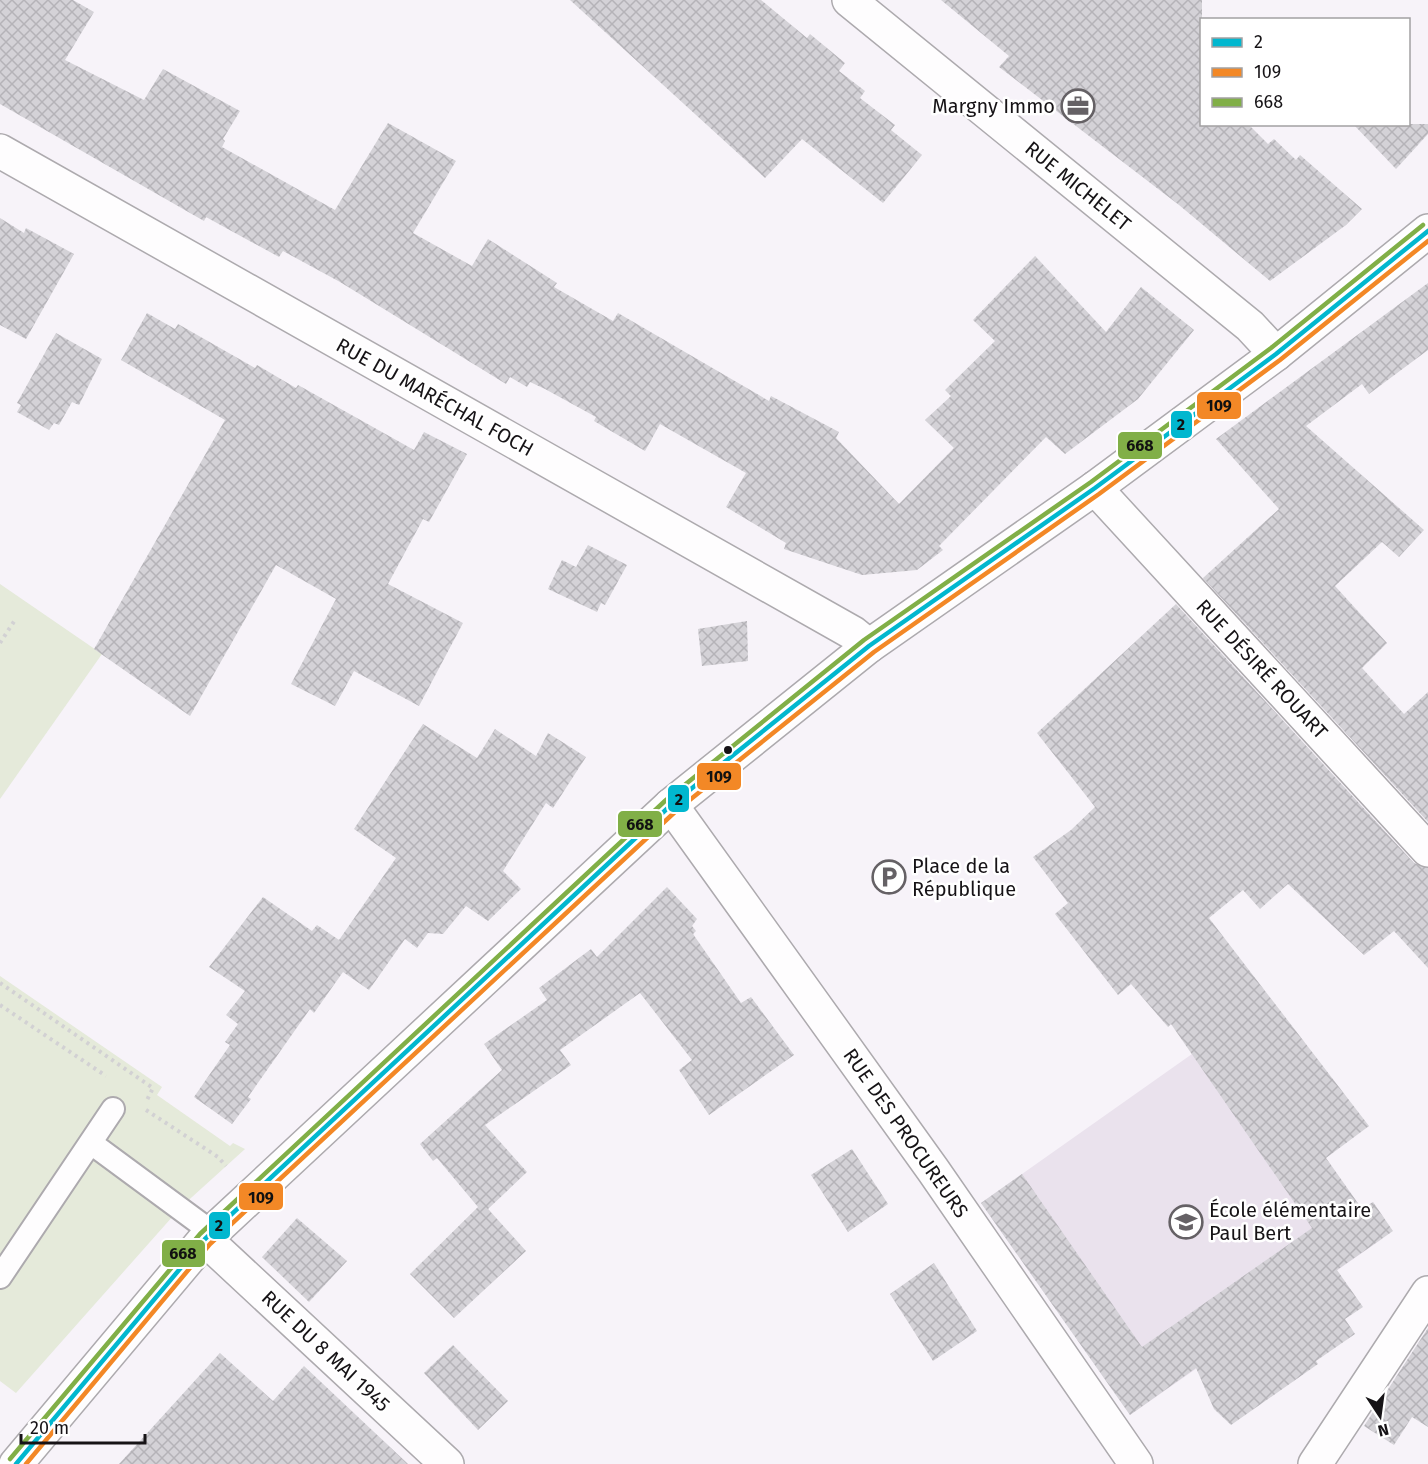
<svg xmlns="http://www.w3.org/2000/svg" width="1428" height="1464" font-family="'Fira Sans',sans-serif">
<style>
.built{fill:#eae2ed}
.pitch{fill:#e5eada}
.building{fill:url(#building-cross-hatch)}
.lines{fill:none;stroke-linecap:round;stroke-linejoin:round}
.lane-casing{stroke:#adaaae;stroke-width:26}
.street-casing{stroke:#adaaae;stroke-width:36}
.secondary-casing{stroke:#adaaae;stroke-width:36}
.path{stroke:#d2d1d3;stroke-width:4;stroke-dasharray:3 4.5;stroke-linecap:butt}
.lane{stroke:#fefdfe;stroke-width:22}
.street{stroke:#fefdfe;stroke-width:33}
.secondary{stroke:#fefdfe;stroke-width:33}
.bus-1-casing{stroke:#fff;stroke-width:9}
.bus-2-casing{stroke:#fff;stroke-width:9}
.bus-3-casing{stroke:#fff;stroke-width:9}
.bus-1{stroke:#01b7cf;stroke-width:4.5}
.bus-2{stroke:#f38826;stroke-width:4.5}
.bus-3{stroke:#81af47;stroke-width:4.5}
.bus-dot{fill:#161316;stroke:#fff;stroke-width:2}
.labels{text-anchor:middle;stroke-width:5;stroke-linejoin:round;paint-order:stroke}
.poi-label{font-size:20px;fill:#161316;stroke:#fff;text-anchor:start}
.street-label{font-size:20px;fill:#161316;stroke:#fff}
.line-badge{stroke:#fff;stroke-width:2}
.pale-badge-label{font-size:16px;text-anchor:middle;font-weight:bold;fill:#111}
</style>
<defs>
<pattern id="building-cross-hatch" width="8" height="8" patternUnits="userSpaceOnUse" patternTransform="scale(1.5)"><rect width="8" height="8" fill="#d4d2d7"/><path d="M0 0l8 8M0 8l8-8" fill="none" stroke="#b5b3b8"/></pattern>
</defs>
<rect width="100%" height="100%" fill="#f7f3f9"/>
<!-- built -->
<path class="built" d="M1246,1045L1362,1209L1373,1202L1384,1218L1374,1226L1382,1239L1130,1415L981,1203L1192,1054Z"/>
<!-- pitch -->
<g class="pitch">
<path d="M0,584L102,654L0,799Z"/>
<path d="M0,976L162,1087L157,1095L230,1146L233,1143L245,1149L181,1207L16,1393L0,1381Z"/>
</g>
<!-- building -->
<g class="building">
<path d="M0,0H73L94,12L65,60L144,100L163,69L240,111L223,139L225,141L222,147L335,210L388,123L456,161L413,233L472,266L488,239L557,283L554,287L613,321L618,313L769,401L771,396L839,432L836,438L899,504L954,448L925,420L951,396L945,390L995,341L973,320L1035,256L1106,332L1141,287L1194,330L1138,399L1065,454L1046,437L939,546L943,550L917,570L862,575L784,549L786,543L726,507L746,473L660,424L645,451L594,421L596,417L545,389L530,382L527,387L510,377L506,384L340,282L283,251L279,257L206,217L204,221L0,104Z"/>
<path d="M570,0H761L807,38L810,34L845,63L839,71L865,91L860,98L895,125L891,130L922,155L883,203L802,139L765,178Z"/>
<path d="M941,0H1202V124H1248L1268,144L1274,139L1296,160L1300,155L1362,209L1346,225L1270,281L1179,205L999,67L1009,56Z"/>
<path d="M1353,124H1428V134L1396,169Z"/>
<path d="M0,218L24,233L26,228L74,254L26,339L0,325Z"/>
<path d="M1428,283V350L1369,394L1362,384L1306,426L1424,530L1399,557L1382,542L1335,586L1387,643L1362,668L1404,714L1428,692V822L1203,578L1279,509L1216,439Z"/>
<path d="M147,313L175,329L178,324L255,368L257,365L296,388L298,385L414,450L424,432L467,454L429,522L423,519L388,584L463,623L419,706L354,671L335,706L291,684L336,599L276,565L190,716L94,649L225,420L121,360Z"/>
<path d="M56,333L102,359L79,405L72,402L59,425L54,423L49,430L17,412L21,405L17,403Z"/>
<path d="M588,545L627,565L605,605L601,603L597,612L548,589L562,560L576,567Z"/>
<path d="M1176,604L1414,863L1428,868V968L1394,931L1364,955L1288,884L1260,909L1243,890L1209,918L1369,1126L1326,1158L1362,1209L1373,1202L1393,1231L1337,1270L1363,1307L1345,1319L1355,1334L1316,1361L1318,1364L1231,1425L1214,1409L1196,1368L1130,1415L981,1203L1022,1174L1142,1347L1312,1228L1171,1024L1168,1027L1131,984L1118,995L1055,914L1068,903L1033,857L1071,830L1095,807L1037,733Z"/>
<path d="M747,621L748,661L702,666L698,629Z"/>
<path d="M423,724L477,758L495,729L536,756L548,733L586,757L553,808L546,803L503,871L521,889L488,921L466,906L443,934L428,933L417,948L405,939L369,990L343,972L314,1013L310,1009L248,1097L251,1099L232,1124L194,1097L230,1045L225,1042L238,1024L226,1015L245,991L209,967L263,897L312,931L317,925L339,940L396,858L354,829Z"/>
<path d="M667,887L697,919L692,926L696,931L693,934L741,1003L751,997L794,1055L709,1115L679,1070L692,1060L640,993L560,1050L571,1065L485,1125L527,1172L488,1209L526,1251L454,1318L410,1274L478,1207L437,1158L433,1161L420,1144L502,1070L484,1044L547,1000L539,988L591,949L597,957Z"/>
<path d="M852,1149L888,1204L848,1232L811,1175Z"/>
<path d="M297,1218L347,1261L309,1302L262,1257Z"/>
<path d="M934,1263L977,1331L933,1361L890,1294Z"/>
<path d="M1428,1328V1427L1412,1417L1394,1445L1364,1426Z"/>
<path d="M453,1345L508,1401L478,1430L424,1373Z"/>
<path d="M220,1353L273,1401L304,1366L408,1464H119Z"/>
</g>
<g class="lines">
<!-- lane casing -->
<g class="lane-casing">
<g id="lane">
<path d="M91,1143L213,1233"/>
<path d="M0,1277L113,1109"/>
</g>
</g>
<!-- street casing -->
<g class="street-casing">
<g id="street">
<path d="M849,0L1250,326L1276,354"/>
<path d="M0,151L853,633L869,646"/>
<path d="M1095,488L1428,850"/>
<path d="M671,805L933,1170L1136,1464"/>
<path d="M205,1239L447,1464"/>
<path d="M1315,1464L1428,1293"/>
</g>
</g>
<!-- secondary casing -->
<g class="secondary-casing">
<path id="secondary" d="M16,1464L205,1239L671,805L869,646L1095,488L1276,354L1428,231"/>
</g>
<!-- path -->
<g class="path">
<path d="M0,643L15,620"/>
<path d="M0,983L153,1088L146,1102"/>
<path d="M0,1005L106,1076"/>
<path d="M146,1110L218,1157L226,1166"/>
</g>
<!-- lane -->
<use href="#lane" class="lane"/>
<!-- street -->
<use href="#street" class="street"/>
<!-- secondary -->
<use href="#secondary" class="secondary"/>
<!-- bus-1 casing -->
<g class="bus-1-casing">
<path id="bus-1" d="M16,1464L205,1239L671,805L869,646L1095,488L1276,354L1428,231"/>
</g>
<!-- bus-2 casing -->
<g class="bus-2-casing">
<path id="bus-2" d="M26,1464L210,1244L676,811L874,652L1099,494L1280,360L1428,241"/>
</g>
<!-- bus-3 casing -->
<g class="bus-3-casing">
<path id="bus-3" d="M10,1459L200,1234L666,800L864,640L1091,482L1271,348L1423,225"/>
</g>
<!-- bus-1 -->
<use href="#bus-1" class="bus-1"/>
<!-- bus-2 -->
<use href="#bus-2" class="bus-2"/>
<!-- bus-3 -->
<use href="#bus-3" class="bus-3"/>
</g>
<!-- icons -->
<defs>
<g id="office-ring" transform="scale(1.725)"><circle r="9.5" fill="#fff" stroke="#656165" stroke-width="1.5"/><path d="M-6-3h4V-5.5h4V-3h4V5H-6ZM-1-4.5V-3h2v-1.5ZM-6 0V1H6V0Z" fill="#656165"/></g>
<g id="parking-ring" transform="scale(1.725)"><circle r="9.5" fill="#fff" stroke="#656165" stroke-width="1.5"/><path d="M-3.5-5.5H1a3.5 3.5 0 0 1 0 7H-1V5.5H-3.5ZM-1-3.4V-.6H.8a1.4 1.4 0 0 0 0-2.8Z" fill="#656165"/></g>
<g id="school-ring" transform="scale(1.725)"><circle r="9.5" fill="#fff" stroke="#656165" stroke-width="1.5"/><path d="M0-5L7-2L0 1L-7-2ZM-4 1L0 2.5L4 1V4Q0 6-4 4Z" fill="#656165"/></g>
</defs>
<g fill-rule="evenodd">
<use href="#office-ring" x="1078" y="106"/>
<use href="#parking-ring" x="889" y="877"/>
<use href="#school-ring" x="1186" y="1222"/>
</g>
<!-- markers -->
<circle class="bus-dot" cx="728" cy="750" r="5"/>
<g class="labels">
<!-- poi labels -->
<g class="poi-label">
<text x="1055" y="113" text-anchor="end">Margny Immo</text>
<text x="912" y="873">Place de la<tspan x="912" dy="23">République</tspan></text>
<text x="1209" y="1217">École élémentaire<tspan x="1209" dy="23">Paul Bert</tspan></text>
</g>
<!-- street labels -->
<g class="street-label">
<text transform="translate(1078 186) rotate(39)" y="7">RUE MICHELET</text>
<text transform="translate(435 397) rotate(29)" y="7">RUE DU MARÉCHAL FOCH</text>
<text transform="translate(1262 669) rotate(47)" y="7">RUE DÉSIRÉ ROUART</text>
<text transform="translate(906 1133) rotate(55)" y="7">RUE DES PROCUREURS</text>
<text transform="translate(326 1351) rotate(43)" y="7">RUE DU 8 MAI 1945</text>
</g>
</g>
<g class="line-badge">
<rect x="1196" y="391" width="46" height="29" rx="6" fill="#f38826"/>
<rect x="1170" y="410" width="23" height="29" rx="6" fill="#01b7cf"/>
<rect x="1117" y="431" width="46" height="29" rx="6" fill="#81af47"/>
<rect x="696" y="762" width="46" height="29" rx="6" fill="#f38826"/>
<rect x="667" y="784" width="23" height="29" rx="6" fill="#01b7cf"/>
<rect x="617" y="810" width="46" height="28" rx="6" fill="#81af47"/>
<rect x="238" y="1182" width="46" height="29" rx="6" fill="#f38826"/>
<rect x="208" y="1211" width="23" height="29" rx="6" fill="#01b7cf"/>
<rect x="161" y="1239" width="45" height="29" rx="6" fill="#81af47"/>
</g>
<g class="pale-badge-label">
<text x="1219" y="411">109</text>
<text x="1181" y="430">2</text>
<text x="1140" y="451">668</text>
<text x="719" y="782">109</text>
<text x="679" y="805">2</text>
<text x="640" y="830">668</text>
<text x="261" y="1203">109</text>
<text x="219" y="1231">2</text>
<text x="183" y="1259">668</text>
</g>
<!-- legend -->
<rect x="1200" y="18" width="210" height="108" fill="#ffffff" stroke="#a2a1a2" stroke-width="1.5"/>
<rect x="1212" y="38" width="30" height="9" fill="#01b7cf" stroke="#a2a1a2" stroke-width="1.5"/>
<text x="1254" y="48" font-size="18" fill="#161316">2</text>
<rect x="1212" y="68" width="30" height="9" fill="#f38826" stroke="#a2a1a2" stroke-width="1.5"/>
<text x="1254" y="78" font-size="18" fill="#161316">109</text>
<rect x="1212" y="98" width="30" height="9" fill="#81af47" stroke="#a2a1a2" stroke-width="1.5"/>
<text x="1254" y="108" font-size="18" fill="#161316">668</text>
<!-- north arrow -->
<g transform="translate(1380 1416) rotate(167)" stroke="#ffffff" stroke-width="4.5" paint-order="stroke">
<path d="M0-4.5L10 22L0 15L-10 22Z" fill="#161316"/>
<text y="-9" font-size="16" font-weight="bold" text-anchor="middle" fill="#161316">N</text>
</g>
<!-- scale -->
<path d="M21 1434v9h124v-9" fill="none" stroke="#161316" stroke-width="3"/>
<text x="30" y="1434" font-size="18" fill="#161316" stroke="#ffffff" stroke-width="4.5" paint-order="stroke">20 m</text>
</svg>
